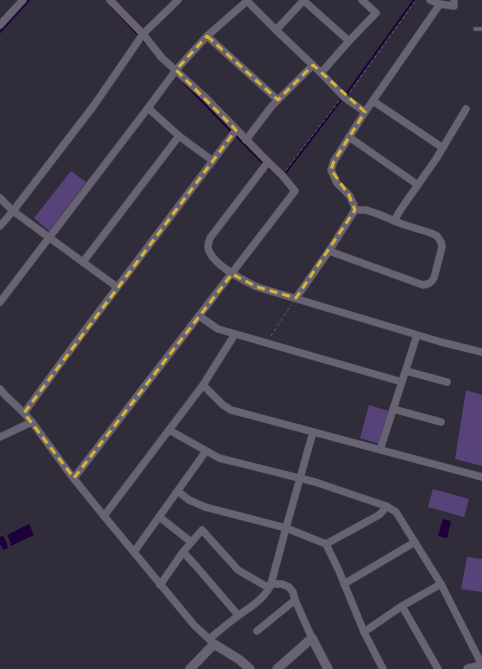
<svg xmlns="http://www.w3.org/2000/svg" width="482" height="669" font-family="Barlow,sans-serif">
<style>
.park{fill:#57427a}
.water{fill:#1d003b}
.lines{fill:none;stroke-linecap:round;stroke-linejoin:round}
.stream{stroke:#1d003b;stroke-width:2}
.service-casing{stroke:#4e4955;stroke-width:4.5}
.minor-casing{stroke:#4e4955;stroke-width:8}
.tertiary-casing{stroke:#4e4955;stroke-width:10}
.path{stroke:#676370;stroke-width:1;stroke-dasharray:3 3;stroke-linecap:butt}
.service{stroke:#686373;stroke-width:3.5}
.minor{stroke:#686373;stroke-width:7}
.tertiary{stroke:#686373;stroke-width:9}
.marked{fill:none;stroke:#d8b434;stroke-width:3;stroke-dasharray:8 5;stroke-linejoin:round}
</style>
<rect width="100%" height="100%" fill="#302c3a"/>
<!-- park -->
<g class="park">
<path d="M71,171L86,182L49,231L34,218Z"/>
<path d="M466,390L482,395V466L455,459Z"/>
<path d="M369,405L389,411L380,444L360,438Z"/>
<path d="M433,489L469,499L464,517L428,507Z"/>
<path d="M467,557L482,559V592L461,589Z"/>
</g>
<!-- water -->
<g class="water">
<path d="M443,519L451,521L447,538L438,536Z"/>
<path d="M29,524L34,535L11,546L10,544L11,543L7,535Z"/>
<path d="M3,536L7,543V544L8,548L3,550L0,544V537Z"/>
</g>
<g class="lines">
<!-- stream -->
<g class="stream">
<path d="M112,7L147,44"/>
<path d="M0,32L29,0"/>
<path d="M183,82L232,132"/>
<path d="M235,135L265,165L274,172"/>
<path d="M284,175L342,99L344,97L414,0"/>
</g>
<!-- service casing -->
<g class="service-casing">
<path id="service" d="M475,29H482"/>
</g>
<!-- minor casing -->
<g class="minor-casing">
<g id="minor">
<path d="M246,0L276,30L321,73L345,98L365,112"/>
<path d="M303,0L349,41"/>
<path d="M430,0L440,4L454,6V0"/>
<path d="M0,25L23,0"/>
<path d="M276,30L304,0"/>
<path d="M207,36L278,100"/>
<path d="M321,73L349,41L376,13L362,0"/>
<path d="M373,101L443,148"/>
<path d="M148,108L179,136L213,161"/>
<path d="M349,137L418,185"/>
<path d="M246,140L271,107L313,65"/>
<path d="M268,162L210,238C209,241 208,244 208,247C210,264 243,280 257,287L441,342L482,352"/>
<path d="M0,198L13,211L117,287"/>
<path d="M394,221L401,209L436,159L466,109"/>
<path d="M0,226L13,211L95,104L143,34L178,0"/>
<path d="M329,251L423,285C429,284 431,283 434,278L442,247L441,242L437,236L431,233L402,224L378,214L366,210H355"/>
<path d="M83,262L179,136"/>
<path d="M296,298L329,251L355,210L354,205L349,195L337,183L331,170L334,161L365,112L440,4"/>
<path d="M0,302L148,108L176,70L207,36L247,1"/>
<path d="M199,316L218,329L402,382"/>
<path d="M406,371L447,382"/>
<path d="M203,385L223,405L231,410L482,477"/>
<path d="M0,389L6,396L24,413L32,422L70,474L104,516L194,625L209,639L214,644"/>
<path d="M393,409L441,422"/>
<path d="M24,413L85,330L236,130"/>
<path d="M169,430L219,458L315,482L386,506L396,512L441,584L482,665"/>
<path d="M0,437L32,422"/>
<path d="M380,450L417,335"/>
<path d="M74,478L295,191L282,175L268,162L205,97L162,58L143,34L110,0"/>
<path d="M180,493L189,500L205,507L286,528L326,544L339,571L364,632L383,669"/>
<path d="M104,516L203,385L235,334"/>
<path d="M162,519L191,542"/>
<path d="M326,544L379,515L383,511L386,506"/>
<path d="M134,552L206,451"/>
<path d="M183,552L196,566L238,615"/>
<path d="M271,584H282L289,587L293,592L295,600L312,638"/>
<path d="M344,584L415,542"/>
<path d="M160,585L183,552L202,530L238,570L269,588"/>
<path d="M402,606L438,669"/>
<path d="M257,631L295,600"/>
<path d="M364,632L402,606L441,584"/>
<path d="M209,639C218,632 228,623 238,616C251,606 264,600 271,584L286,528L313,432"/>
</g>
</g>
<!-- tertiary casing -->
<g class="tertiary-casing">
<g id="tertiary">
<path d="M190,669L214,644L240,660L250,669"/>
<path d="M277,669L312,638L328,669"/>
<path d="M468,669L482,666"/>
</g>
</g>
<!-- path -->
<g class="path">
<path d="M350,92L416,0"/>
<path d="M286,170L339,101"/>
<path d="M271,336L291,305"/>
</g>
<!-- service -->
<use href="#service" class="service"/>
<!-- minor -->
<use href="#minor" class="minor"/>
<!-- tertiary -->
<use href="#tertiary" class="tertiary"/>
</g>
<!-- marked area -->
<path class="marked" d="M207,36L278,100L313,65L365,112L334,161L331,170L349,195L355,210L296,298L257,287L232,274L74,478L24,413L236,130L176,70Z"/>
</svg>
